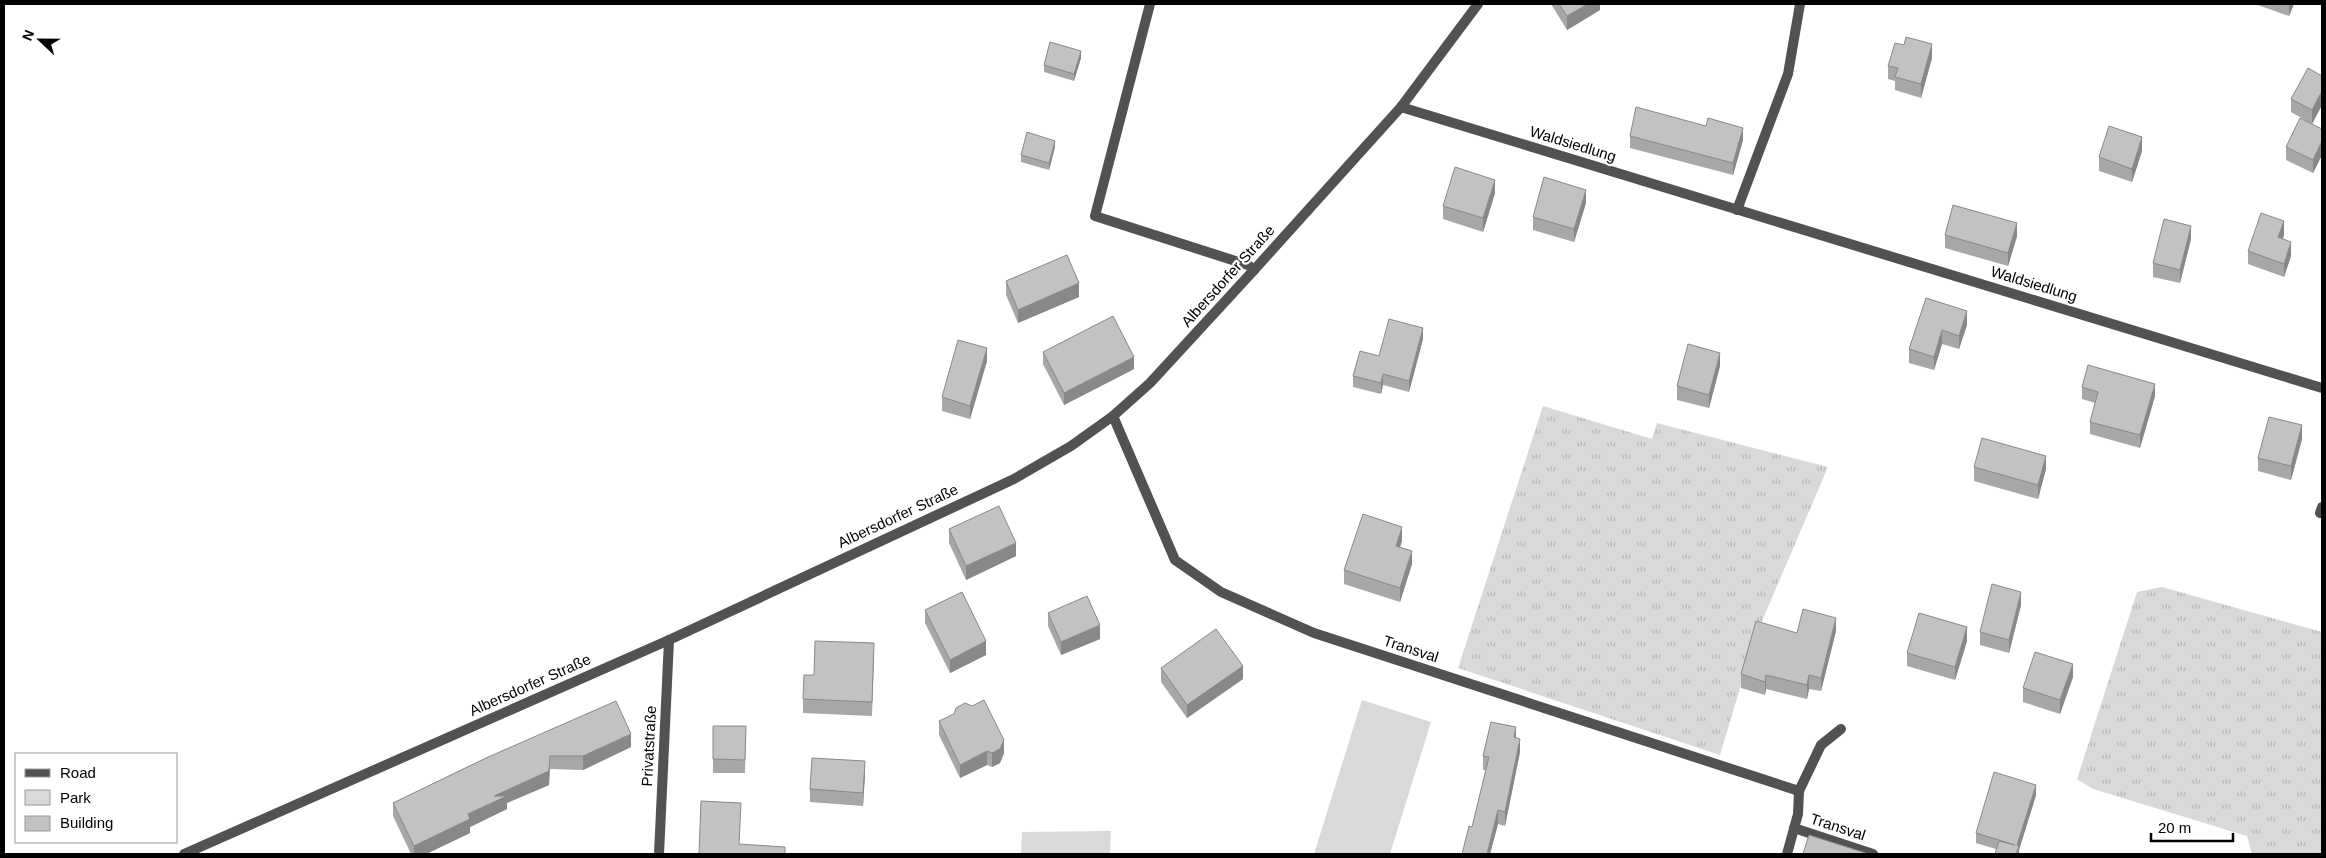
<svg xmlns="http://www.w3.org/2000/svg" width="2326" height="858" font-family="Arial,sans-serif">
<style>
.grass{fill:url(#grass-tufts)}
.park{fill:#d9d9d9}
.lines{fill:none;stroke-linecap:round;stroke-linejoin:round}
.service{stroke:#525252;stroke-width:10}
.minor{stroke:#525252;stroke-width:10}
.tertiary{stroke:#525252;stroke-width:10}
.wall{fill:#a7a7a7}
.shaded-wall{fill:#888}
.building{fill:#c2c2c2;stroke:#888}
.labels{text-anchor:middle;stroke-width:4.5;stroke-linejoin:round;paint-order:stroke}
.street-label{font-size:15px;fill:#000;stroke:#fff}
</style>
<defs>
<pattern id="grass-tufts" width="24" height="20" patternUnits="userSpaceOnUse" patternTransform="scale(1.25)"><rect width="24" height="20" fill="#d9d9d9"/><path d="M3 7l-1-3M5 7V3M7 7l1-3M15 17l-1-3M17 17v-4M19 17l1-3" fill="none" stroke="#b8b8b8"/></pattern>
</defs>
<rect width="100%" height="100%" fill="#fff"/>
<!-- grass -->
<g class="grass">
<path d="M1543,406L1652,439L1657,423L1828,467L1756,635L1720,755L1458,668Z"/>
<path d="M2162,587L2322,632V854H2252L2247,836L2093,789L2077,779L2137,592Z"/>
</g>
<!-- park -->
<g class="park">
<path d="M1362,700L1431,722L1390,854H1314Z"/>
<path d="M1111,831L1110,854H1021L1022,832Z"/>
</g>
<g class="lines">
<!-- service -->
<g class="service">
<path d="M1150,4L1095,216L1248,265L1254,270"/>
<path d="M1737,210L1788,74L1800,4"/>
<path d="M2320,513L2322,507"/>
</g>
<!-- minor -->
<g class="minor">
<path d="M1401,107L2322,388"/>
<path d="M1113,416L1175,560L1221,592L1314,633L1799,791"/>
<path d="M1794,828L1873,854"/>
<path d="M659,854L669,640"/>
<path d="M1787,854L1798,814L1799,791L1821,745L1841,729"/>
</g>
<!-- tertiary -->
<path class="tertiary" d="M184,854L669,640L1014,479L1071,446L1113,416L1150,383L1254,270L1401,107L1478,4"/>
</g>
<!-- wall -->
<g class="wall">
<path d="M1551,4H1600V10L1567,30Z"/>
<path d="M2255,4H2294L2289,16Z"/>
<path d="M1904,45L1932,58L1921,98L1895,90V81L1888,79V66Z"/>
<path d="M1081,58L1074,81L1044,72V65Z"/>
<path d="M2322,76V105L2312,124L2291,112V99Z"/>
<path d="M2322,129V155L2313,173L2286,160V147Z"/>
<path d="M1630,136L1743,140L1733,175L1630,148Z"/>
<path d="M1055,147L1049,170L1021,162V155Z"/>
<path d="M2142,151L2132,182L2099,171V157Z"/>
<path d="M1495,193L1483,232L1443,219V206Z"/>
<path d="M1586,203L1574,242L1533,230V217Z"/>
<path d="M1945,235L2017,236L2008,266L1945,248Z"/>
<path d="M2284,235L2283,239L2291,256L2284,277L2248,264V251Z"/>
<path d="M2191,239L2180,283L2153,277V263Z"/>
<path d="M1006,281L1079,297L1018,323L1006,295Z"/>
<path d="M1926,298L1967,325L1959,349L1942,344L1934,370L1909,363V349Z"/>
<path d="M1423,339L1409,392L1383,385L1381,394L1353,387V376L1379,356Z"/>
<path d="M1043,352L1134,369L1064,405L1043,364Z"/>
<path d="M987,361L970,419L942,411V397Z"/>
<path d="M1720,366L1709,408L1677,400V386Z"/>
<path d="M2082,387L2155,396L2140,448L2090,434V422L2095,403L2082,399Z"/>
<path d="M2302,439L2291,480L2258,471V458Z"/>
<path d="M1974,467L2046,469L2038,499L1974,481Z"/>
<path d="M949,529L1016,556L966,580L949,543Z"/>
<path d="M1402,541L1400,547L1412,564L1400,602L1344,584V570Z"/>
<path d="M2021,605L2009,653L1980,645V632Z"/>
<path d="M925,610L986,655L950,673L925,623Z"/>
<path d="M1048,613L1100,639L1061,655L1048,626Z"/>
<path d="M1836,631L1821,691L1809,689L1807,699L1766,689L1765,695L1741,688V674L1797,633Z"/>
<path d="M1967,641L1955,680L1907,666V653Z"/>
<path d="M874,656L872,716L803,713V699L814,675Z"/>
<path d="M1161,668L1243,679L1187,718L1161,682Z"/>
<path d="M2073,677L2060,714L2023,702V688Z"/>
<path d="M939,721L1004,753L1000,763L992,767L987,765L960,778L939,735Z"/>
<path d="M713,726H746L745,773H713Z"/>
<path d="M1516,738L1520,752L1505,826L1498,824L1490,854L1472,827L1486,770H1483V756Z"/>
<path d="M631,747L583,770L550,769L549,785L507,803V809L470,827V833L426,854H411L393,816V803L486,758Z"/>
<path d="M865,774L863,806L810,802V789Z"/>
<path d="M2036,795L2019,850V854L1996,849L1976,843V833Z"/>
</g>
<!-- shaded-wall -->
<g class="shaded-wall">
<path d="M1588,4H1600V10L1567,30V16Z"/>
<path d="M2289,4H2294L2289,16Z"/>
<path d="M1932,44V58L1921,98V84Z"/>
<path d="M1081,51V58L1074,81V74Z"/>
<path d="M2322,91V105L2312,124V110Z"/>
<path d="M1743,128V140L1733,175V163Z"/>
<path d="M2142,137V151L2132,182V169Z"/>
<path d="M1055,141V147L1049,170V163Z"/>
<path d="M2322,141V155L2313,173V160Z"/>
<path d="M1495,180V193L1483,232V218Z"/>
<path d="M1586,190V203L1574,242V229Z"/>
<path d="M2284,221V235L2278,251V237Z"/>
<path d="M2017,223V236L2008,266V253Z"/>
<path d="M2191,226V239L2180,283V270Z"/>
<path d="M2291,242V256L2284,277V264Z"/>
<path d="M1079,283V297L1018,323V310Z"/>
<path d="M1967,311V325L1959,349V336Z"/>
<path d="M1423,328V339L1409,392V381Z"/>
<path d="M1942,330V344L1934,370V357Z"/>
<path d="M987,348V361L970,419V406Z"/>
<path d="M1720,353V366L1709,408V395Z"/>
<path d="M1134,357V369L1064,405V393Z"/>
<path d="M1383,374V385L1381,394V383Z"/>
<path d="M2155,384V396L2140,448V435Z"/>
<path d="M2302,425V439L2291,480V466Z"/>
<path d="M2046,456V469L2038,499V485Z"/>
<path d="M1402,527V541L1396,559V546Z"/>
<path d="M1016,543V556L966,580V566Z"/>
<path d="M1412,551V564L1400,602V588Z"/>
<path d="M2021,592V605L2009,653V640Z"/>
<path d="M1836,618V631L1821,691V678Z"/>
<path d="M1100,625V639L1061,655V642Z"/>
<path d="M1967,627V641L1955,680V667Z"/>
<path d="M986,641V655L950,673V660Z"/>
<path d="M2073,664V677L2060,714V700Z"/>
<path d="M1243,666V679L1187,718V705Z"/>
<path d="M1766,675V689L1765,695V682Z"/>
<path d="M1809,675V689L1807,699V685Z"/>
<path d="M1516,727V740L1514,737Z"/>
<path d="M631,734V747L583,770V756Z"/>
<path d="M1520,739V752L1505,826V812Z"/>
<path d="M1004,740V753L1000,763L992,767V753Z"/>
<path d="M987,751V765L960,778V765Z"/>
<path d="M550,756L549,785L507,803V809L470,827V833L426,854H414V846L468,814Z"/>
<path d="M865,761V774L863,806V793Z"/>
<path d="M2036,785V795L2019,850V854H2016L2017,845Z"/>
<path d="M1498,810V824L1490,854H1487Z"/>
</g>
<!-- building -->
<g class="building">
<path d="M1559,4H1588L1567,16Z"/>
<path d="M1906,37L1932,44L1921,84L1895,77L1898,68L1888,66L1895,43L1904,45Z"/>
<path d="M1050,42L1081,51L1074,74L1044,65Z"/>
<path d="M2308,68L2322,76V91L2312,110L2291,99Z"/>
<path d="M1636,107L1706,126L1708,118L1743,128L1733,163L1630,136Z"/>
<path d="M2300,118L2322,129V141L2313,160L2286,147Z"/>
<path d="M2109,126L2142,137L2132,169L2099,157Z"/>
<path d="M1027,132L1055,141L1049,163L1021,155Z"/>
<path d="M1455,167L1495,180L1483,218L1443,206Z"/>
<path d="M1544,177L1586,190L1574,229L1533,217Z"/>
<path d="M1953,205L2017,223L2008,253L1945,235Z"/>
<path d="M2261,213L2284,221L2278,237L2291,242L2284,264L2248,251Z"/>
<path d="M2164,219L2191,226L2180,270L2153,263Z"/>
<path d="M1067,255L1079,283L1018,310L1006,281Z"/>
<path d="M1926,298L1967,311L1959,336L1942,330L1934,357L1909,349Z"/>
<path d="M1113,316L1134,357L1064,393L1043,352Z"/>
<path d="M1389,319L1423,328L1409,381L1383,374L1381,383L1353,376L1360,351L1379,356Z"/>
<path d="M958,340L987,348L970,406L942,397Z"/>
<path d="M1688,344L1720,353L1709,395L1677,386Z"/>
<path d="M2088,365L2155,384L2140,435L2090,422L2098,392L2082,387Z"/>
<path d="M2269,417L2302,425L2291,466L2258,458Z"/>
<path d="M1982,438L2046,456L2038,485L1974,467Z"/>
<path d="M999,506L1016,543L966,566L949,529Z"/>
<path d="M1363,514L1402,527L1396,546L1412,551L1400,588L1344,570Z"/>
<path d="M1992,584L2021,592L2009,640L1980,632Z"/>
<path d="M962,592L986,641L950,660L925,610Z"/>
<path d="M1087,596L1100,625L1061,642L1048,613Z"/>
<path d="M1803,609L1836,618L1821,678L1809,675L1807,685L1766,675L1765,682L1741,674L1756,621L1797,633Z"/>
<path d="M1919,613L1967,627L1955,667L1907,653Z"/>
<path d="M1216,629L1243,666L1187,705L1161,668Z"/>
<path d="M815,641L874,643L872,702L803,699L804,675H814Z"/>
<path d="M2035,652L2073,664L2060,700L2023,688Z"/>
<path d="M984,700L1004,740L1000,749L992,753L987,751L960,765L939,721L954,714L956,708L965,703L972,706Z"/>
<path d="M616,701L631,734L583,756H550L549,771L494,796H507L468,814L470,819L414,846L393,803L486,758Z"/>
<path d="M1491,722L1516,727L1514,737L1520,739L1505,812L1498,810L1487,854H1462L1469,826L1472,827L1489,757L1483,756Z"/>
<path d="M713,726H746L745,760L713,759Z"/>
<path d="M812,758L865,761L863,793L810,789Z"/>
<path d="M1994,772L2036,785L2017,845L2019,846L2016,854H1995L1999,841L2015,845L1976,833Z"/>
<path d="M701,801L741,803L739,844L785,847V854H699Z"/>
<path d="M1809,835L1869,854H1803Z"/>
</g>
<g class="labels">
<!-- street labels -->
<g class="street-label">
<text transform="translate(1573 144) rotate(17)" y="5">Waldsiedlung</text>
<text transform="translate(1228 276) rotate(-48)" y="5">Albersdorfer Straße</text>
<text transform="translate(2034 284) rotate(17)" y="5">Waldsiedlung</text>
<text transform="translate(898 516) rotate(-25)" y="5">Albersdorfer Straße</text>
<text transform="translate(1411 649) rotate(18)" y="5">Transval</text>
<text transform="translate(530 685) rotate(-24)" y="5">Albersdorfer Straße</text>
<text transform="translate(649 746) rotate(-87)" y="5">Privatstraße</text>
<text transform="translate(1838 827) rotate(18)" y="5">Transval</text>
</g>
</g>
<!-- border -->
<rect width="2326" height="858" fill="none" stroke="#000000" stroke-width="10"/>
<!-- legend -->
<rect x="15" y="753" width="162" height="90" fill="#ffffff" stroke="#999999"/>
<rect x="25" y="769" width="25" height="8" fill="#525252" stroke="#999999"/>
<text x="60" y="778" font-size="15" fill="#000000">Road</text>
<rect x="25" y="790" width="25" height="15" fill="#d9d9d9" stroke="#999999"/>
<text x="60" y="803" font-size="15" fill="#000000">Park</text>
<rect x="25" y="816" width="25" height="15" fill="#c2c2c2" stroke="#999999"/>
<text x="60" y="828" font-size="15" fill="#000000">Building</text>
<!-- north arrow -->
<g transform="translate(40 40) rotate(292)" stroke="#ffffff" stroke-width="4" paint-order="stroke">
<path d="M0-4L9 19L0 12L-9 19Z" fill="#000000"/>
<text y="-8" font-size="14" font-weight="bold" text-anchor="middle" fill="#000000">N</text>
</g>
<!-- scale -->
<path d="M2151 833v8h82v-8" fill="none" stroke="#000000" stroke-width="2.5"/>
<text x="2158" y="833" font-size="15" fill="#000000" stroke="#ffffff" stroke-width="4" paint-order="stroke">20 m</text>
</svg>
